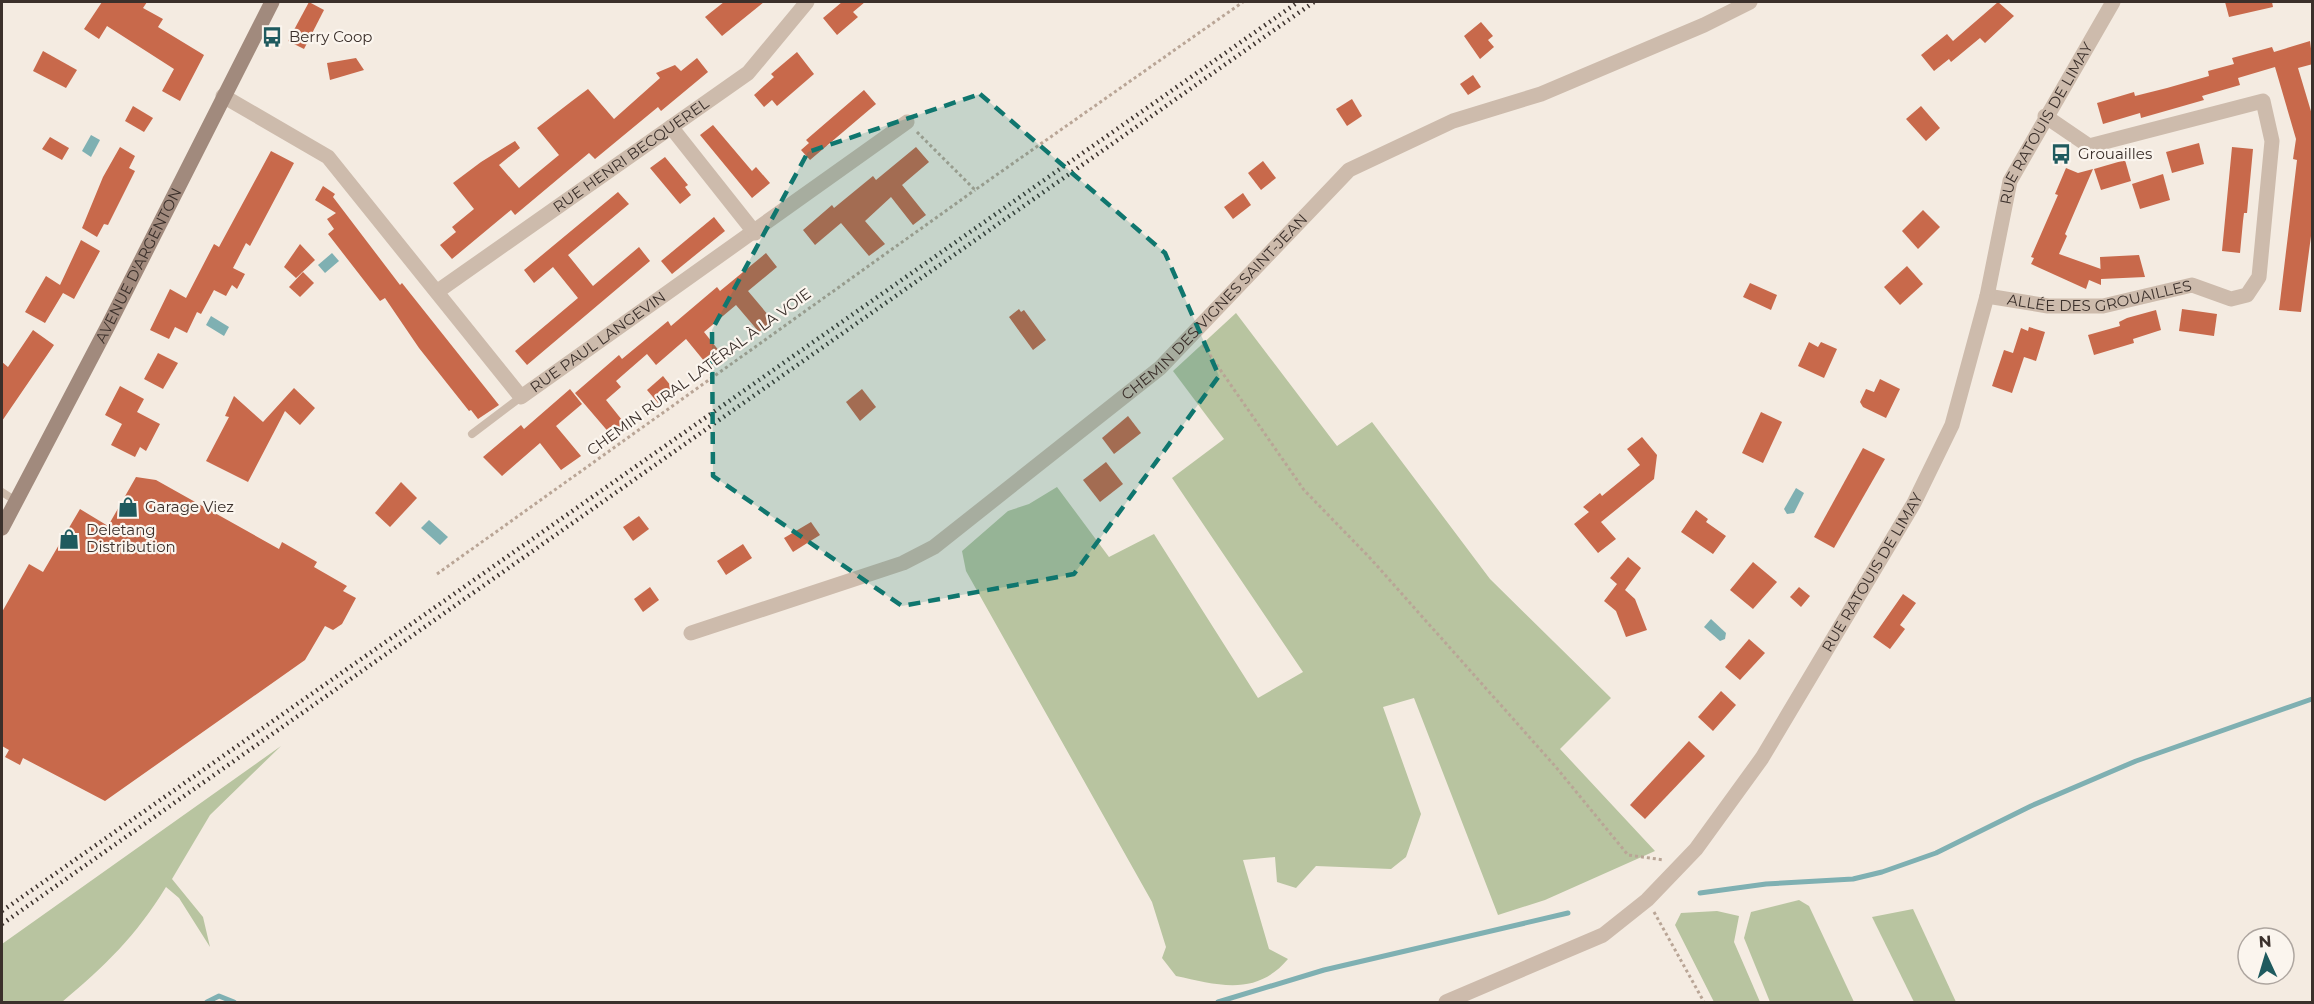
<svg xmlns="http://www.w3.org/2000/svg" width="2314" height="1004" font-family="Montserrat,sans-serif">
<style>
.green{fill:#b8c4a0}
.water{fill:#7fb0b2}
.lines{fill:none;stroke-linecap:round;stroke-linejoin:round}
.stream{stroke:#7fb0b2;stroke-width:5}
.building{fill:#c8694b}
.path{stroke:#b9a596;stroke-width:3;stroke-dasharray:3 3;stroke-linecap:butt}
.service{stroke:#cdbbac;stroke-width:8}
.minor{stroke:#cdbbac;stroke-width:15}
.secondary{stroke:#a18a7d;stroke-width:15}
.rail{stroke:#3b302b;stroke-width:4.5;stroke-dasharray:1.5 4.5;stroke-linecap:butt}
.marked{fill:#0f766e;fill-opacity:0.2;stroke:#0f766e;stroke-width:4.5;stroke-dasharray:12 8;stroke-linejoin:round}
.labels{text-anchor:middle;stroke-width:4.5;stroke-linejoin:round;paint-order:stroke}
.poi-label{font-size:15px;fill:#3b302b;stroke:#fbf5ee;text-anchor:start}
.street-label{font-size:15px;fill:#3b302b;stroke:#fbf5ee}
</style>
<rect width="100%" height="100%" fill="#f4ebe1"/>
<!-- green -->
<g class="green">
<path d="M1236,313L1337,446L1372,422L1490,579L1611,698L1560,749L1655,851L1545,900L1498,915L1414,698L1383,707L1421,814L1406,857L1391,869L1316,866L1296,888L1277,882L1275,857L1243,860L1269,949L1288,959C1256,997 1218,985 1176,976L1162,958L1166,947L1152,902L966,571L962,551L1008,511L1029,504L1057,487L1109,557L1154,534L1258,698L1303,672L1172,478L1224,439L1173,371Z"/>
<path d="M281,746L210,815L172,879L203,917L210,947L179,898L166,887C136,936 105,966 62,1002H2V944Z"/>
<path d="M1799,900L1809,906L1854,1002H1770L1744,938L1751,912Z"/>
<path d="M1913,909L1956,1002H1914L1872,917Z"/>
<path d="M1717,911L1739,916L1734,942L1760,1002H1714L1675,925L1681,913Z"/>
</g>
<!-- water -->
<g class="water">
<path d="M91,135L100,140L91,157L82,151Z"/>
<path d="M332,253L339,261L325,273L318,265Z"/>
<path d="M211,316L229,327L224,336L206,325Z"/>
<path d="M1796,488L1804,493L1794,513L1787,514L1784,509Z"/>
<path d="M429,520L448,537L440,545L421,528Z"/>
<path d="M1711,619L1726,633L1725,639L1720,641L1704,627Z"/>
</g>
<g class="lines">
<!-- stream -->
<g class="stream">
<path d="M1700,893L1766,884L1853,879L1882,872L1936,853L2031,806L2136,761L2312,699"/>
<path d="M207,1002L219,996L234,1002"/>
<path d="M1218,1002L1324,970L1568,913"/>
</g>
</g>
<!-- building -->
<g class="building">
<path d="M102,2H147L143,8L163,19L158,27L204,55L180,101L162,91L174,69L107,26L99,39L84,29Z"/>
<path d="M309,2L324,10L304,49L288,41Z"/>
<path d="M724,2H764L722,36L705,17Z"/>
<path d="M842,2H865L853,12L858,17L837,35L823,18Z"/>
<path d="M1998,2L2014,16L1985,43L1980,38L1951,62L1949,59L1934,71L1921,55L1947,34L1953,41Z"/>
<path d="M2225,2H2272L2273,7L2229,17Z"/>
<path d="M1481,22L1493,36L1488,40L1494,47L1480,59L1464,36Z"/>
<path d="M2310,41L2313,64L2298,68L2313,118L2311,236L2301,312L2279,310L2297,160L2293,159L2296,139L2275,67L2238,78L2240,85L2202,96L2204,100L2141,118L2140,113L2103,124L2097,103L2134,92L2135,96L2167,88L2209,76L2208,71L2234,64L2232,58L2272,47L2274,52Z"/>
<path d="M43,51L77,70L66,88L33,71Z"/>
<path d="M797,52L814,74L777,106L772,100L764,107L754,95L774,77L771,74Z"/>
<path d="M356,58L364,70L330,80L327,63Z"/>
<path d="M697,58L708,72L661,111L658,107L595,159L589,153L515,215L511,210L452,259L440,245L456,232L452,227L474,209L453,183L481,162L515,141L520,148L499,165L519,188L559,155L537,128L572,101L588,89L614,119L660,78L656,73L675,65L681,71Z"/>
<path d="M1473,75L1481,87L1468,95L1460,84Z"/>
<path d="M864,90L876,104L810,160L801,150L809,143L806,140Z"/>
<path d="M1352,99L1362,116L1347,126L1336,109Z"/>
<path d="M133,106L153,118L144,132L125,121Z"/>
<path d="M1921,106L1940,128L1926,141L1906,119Z"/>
<path d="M713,125L752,171L756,167L770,183L752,198L700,135Z"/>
<path d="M50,137L69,148L62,160L42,149Z"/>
<path d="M2199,143L2204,164L2172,173L2166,152Z"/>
<path d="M120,147L135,156L129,168L135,171L108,225L104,224L97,237L82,228L103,177Z"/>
<path d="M916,147L929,162L902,185L926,215L913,225L891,197L865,221L885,244L869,256L841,223L815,245L803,230L832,205L834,208L873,176L876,180Z"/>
<path d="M2232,147L2253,149L2247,213H2244L2243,221L2240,253L2222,251Z"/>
<path d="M271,151L294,163L250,246L246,243L233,268L245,274L237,289L232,285L226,296L214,290L201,314L197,312L187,333L175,327L169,339L150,330L170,289L186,298L214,244L219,247Z"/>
<path d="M665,157L688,185L685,187L691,195L680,204L650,168Z"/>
<path d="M2125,160L2131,181L2101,190L2094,169Z"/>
<path d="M1263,161L1276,178L1261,190L1248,173Z"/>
<path d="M2066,168L2078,173L2093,169L2065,234L2067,236L2059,254L2101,269V285L2089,280L2086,289L2031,264L2034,258L2031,257L2058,195L2055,194Z"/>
<path d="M2163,174L2170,200L2140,209L2132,184Z"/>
<path d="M323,186L335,194L333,197L400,285L402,283L499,405L478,419L471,410L469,411L419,348L385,298L380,301L328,234L334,229L327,219L336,213L315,200Z"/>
<path d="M618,192L629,204L568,255L593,286L639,247L650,261L527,365L515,351L578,298L553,267L534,283L524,270Z"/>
<path d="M1243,193L1251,205L1233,219L1224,207Z"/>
<path d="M1923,210L1940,227L1918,249L1902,231Z"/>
<path d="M714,217L725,231L672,274L661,261Z"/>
<path d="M81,240L100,251L74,299L63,293L45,323L25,312L46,276L60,285Z"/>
<path d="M300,244L315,260L296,278L284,267Z"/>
<path d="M766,253L777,267L748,291L774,322L759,332L736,305L704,332L724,357L709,367L686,339L656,365L647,354L616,381L621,387L606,400L626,425L611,435L575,393L619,355L622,359L668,321L671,326L717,287L720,291Z"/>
<path d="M2139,255L2145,277L2101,279L2100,257Z"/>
<path d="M1907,266L1923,284L1900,305L1884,287Z"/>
<path d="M303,272L314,283L300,297L289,287Z"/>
<path d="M1750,283L1777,295L1771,310L1743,297Z"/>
<path d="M1019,309L1021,312L1024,310L1046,340L1033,350L1009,317Z"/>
<path d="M2182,309L2217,314L2214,336L2179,331Z"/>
<path d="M2156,310L2161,330L2133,339L2134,343L2094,355L2088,335L2120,326L2119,322L2127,318Z"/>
<path d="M2029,327L2045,332L2036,361L2024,357L2012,393L1992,386L2004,350L2013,353L2021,328L2028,331Z"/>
<path d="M33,330L54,345L2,421V362L8,367Z"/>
<path d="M1809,342L1818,347L1821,342L1837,349L1824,378L1798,366Z"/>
<path d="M158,353L178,363L163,389L144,379Z"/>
<path d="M663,376L675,391L658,403L647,390Z"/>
<path d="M1880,379L1900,389L1886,418L1863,407L1860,402L1866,389L1874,392Z"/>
<path d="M120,386L144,399L137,412L160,424L146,451L140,447L135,457L111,445L122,424L105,415Z"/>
<path d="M294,388L315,408L300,425L285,411L248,482L206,461L229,417L225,416L234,396L263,422Z"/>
<path d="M570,389L582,404L556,426L581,456L561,470L540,443L502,476L483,457L521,425L524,429Z"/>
<path d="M862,389L876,407L860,421L846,402Z"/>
<path d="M1761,412L1782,422L1763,463L1742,453Z"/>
<path d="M1128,416L1141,433L1114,454L1102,438Z"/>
<path d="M1642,437L1657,455L1654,479L1601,522L1616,539L1598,553L1574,524L1589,512L1583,507L1600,493L1602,496L1640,465L1627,449Z"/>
<path d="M1863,448L1885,459L1834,548L1814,537Z"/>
<path d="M1106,462L1123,484L1100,502L1083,480Z"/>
<path d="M136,477L156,480L279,549L282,542L317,562L314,567L347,586L343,591L356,598L342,624L333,630L325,626L305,660L105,801L23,758L20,765L5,757L9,750L2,746V612L29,564L43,572L80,509L108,526Z"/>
<path d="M401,482L417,498L390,527L375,513Z"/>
<path d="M1696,510L1708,519L1706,522L1726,536L1713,554L1681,532Z"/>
<path d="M639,516L649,529L633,541L623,527Z"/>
<path d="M811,522L820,535L793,552L784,538Z"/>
<path d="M743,544L752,558L726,575L717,561Z"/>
<path d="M1628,557L1641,568L1625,590L1635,599L1647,630L1626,637L1616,611L1604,601L1617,584L1610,578Z"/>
<path d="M1753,562L1777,582L1753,609L1730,590Z"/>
<path d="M650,587L659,600L643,612L634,599Z"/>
<path d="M1799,587L1810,596L1801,607L1790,597Z"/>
<path d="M1903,594L1916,603L1900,625L1905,629L1890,649L1873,637Z"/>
<path d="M1749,639L1765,653L1740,680L1725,667Z"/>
<path d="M1721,691L1736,705L1713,731L1698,717Z"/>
<path d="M1689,741L1705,756L1645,819L1630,805Z"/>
</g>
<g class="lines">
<!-- path -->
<g class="path">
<path d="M917,132L975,190L1243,2"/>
<path d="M1203,345L1304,490L1370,558L1555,766L1628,855L1664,860"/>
<path d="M437,574L975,190"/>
<path d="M1654,912L1704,1002"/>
</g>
<!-- service -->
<g class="service">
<path d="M472,434L521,397"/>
<path d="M2,492L16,501"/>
</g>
<!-- minor -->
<g class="minor">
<path id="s1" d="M223,96L328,157L521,397L907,122"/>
<path d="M671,127L755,233"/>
<path id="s2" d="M438,291L748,73L807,2"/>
<path id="s3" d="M1987,296L2048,306H2103L2192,285L2231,299L2247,295L2259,277L2272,141L2263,101L2089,146L2045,116"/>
<path id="s4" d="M691,633L903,563L934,547L1160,368L1349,170L1453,121L1541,94L1704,25L1750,2"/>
<path id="s5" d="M1446,1002L1603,935L1647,900L1696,849L1762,758L1914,503L1952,425L1987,296L2010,181L2113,2"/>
</g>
<!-- secondary -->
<path class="secondary" id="s6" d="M2,528L109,324L272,2"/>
<!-- rail -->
<g class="rail">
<path d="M2,911L1298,2"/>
<path d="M2,924L1314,2"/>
</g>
</g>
<!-- marked area -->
<path class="marked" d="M980,94L1165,253L1219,376L1074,574L902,606L713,476L712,330L808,152Z"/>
<!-- icons -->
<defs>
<g id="bus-bare" transform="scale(1.62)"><path d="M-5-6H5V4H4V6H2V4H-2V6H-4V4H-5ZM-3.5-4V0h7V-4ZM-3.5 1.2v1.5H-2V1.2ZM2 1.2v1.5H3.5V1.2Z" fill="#1f5a5e" stroke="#fbf5ee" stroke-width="2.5" paint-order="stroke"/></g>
<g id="shop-bare" transform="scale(1.62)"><path d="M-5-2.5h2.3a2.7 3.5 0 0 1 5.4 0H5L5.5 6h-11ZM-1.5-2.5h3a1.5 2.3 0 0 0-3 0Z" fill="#1f5a5e" stroke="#fbf5ee" stroke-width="2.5" paint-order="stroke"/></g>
</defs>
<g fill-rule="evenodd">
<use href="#bus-bare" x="272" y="37"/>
<use href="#bus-bare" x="2061" y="154"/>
<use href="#shop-bare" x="128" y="507"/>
<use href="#shop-bare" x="69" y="539"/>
</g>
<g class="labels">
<!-- poi labels -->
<g class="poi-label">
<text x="289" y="42">Berry Coop</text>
<text x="2078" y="159">Grouailles</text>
<text x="145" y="512">Garage Viez</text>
<text x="86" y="535">Deletang<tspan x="86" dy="17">Distribution</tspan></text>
</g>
<!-- street labels -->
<g class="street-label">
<text dy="5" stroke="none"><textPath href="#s5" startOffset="1112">RUE RATOUIS DE LIMAY</textPath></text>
<text dy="5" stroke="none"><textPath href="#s2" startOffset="236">RUE HENRI BECQUEREL</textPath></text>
<text dy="5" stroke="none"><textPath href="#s6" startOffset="296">AVENUE D'ARGENTON</textPath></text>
<text dy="5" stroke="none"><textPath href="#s3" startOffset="114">ALLÉE DES GROUAILLES</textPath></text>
<text dy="5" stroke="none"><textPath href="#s4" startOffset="628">CHEMIN DES VIGNES SAINT-JEAN</textPath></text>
<text dy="5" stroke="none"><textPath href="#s1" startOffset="524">RUE PAUL LANGEVIN</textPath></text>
<text transform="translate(699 372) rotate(-36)" y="5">CHEMIN RURAL LATÉRAL À LA VOIE</text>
<text dy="5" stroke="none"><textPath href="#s5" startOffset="626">RUE RATOUIS DE LIMAY</textPath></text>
</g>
</g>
<!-- border -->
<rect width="2314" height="1004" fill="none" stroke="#3b302b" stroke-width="6"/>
<!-- north arrow -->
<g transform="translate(2266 956) rotate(356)"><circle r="28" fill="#fbf5ee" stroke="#aea6a0" stroke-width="1.5"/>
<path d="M0-4.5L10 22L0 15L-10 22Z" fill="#1f5a5e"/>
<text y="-9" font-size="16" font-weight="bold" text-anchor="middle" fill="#3b302b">N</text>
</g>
</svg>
